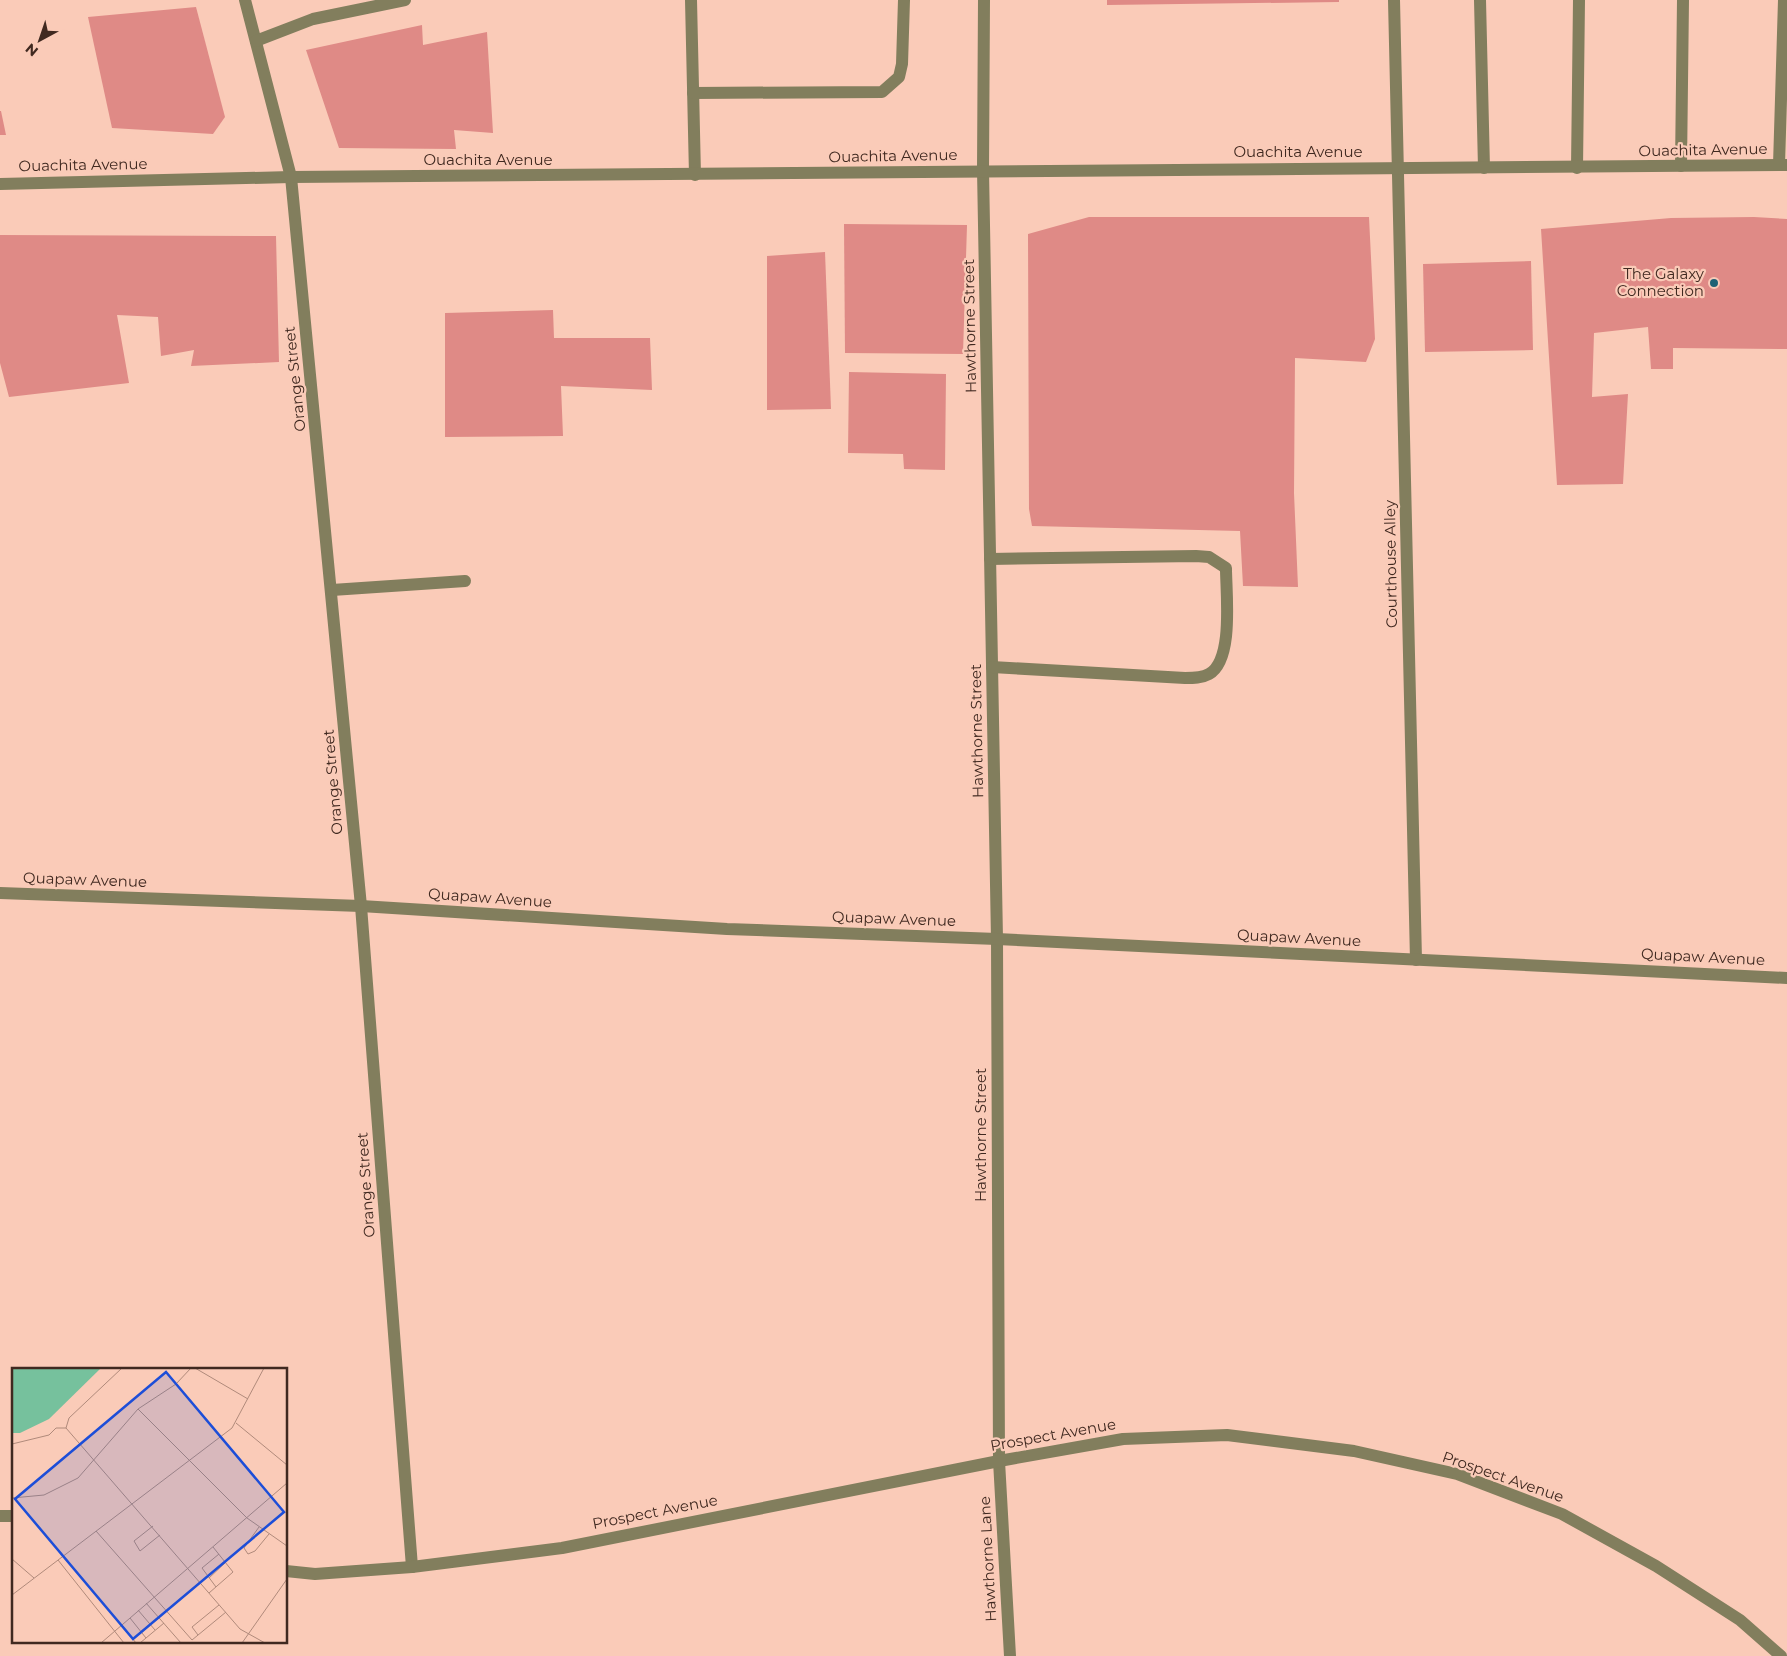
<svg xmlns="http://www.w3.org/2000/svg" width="1787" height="1656" font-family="Montserrat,sans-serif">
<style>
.building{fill:#df8a86}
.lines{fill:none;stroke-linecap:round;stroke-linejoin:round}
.minor{stroke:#827e5d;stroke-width:12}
.poi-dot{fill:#1f6175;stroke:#facbb8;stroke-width:2}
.labels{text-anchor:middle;stroke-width:4.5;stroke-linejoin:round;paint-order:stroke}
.street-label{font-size:15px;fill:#402920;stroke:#facbb8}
.poi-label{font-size:15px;fill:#402920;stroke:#facbb8;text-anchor:end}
.inset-road{fill:none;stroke:#b08a7b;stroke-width:1}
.view{fill:#1d4ed8;fill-opacity:0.15;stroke:#1d4ed8;stroke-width:2.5}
.inset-edge{fill:none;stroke:#402920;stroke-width:2.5}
</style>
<rect width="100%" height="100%" fill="#facbb8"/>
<!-- building -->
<g class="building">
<path d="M1107,0H1339V2L1107,5Z"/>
<path d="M196,7L225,117L213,134L112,128L88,17Z"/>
<path d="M422,25L423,45L487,32L493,133L454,130L456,149L339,148L306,50Z"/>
<path d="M0,111H1L6,135H0Z"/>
<path d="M1089,217H1369L1375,339L1366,362L1295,358L1294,493L1298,587L1243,586L1240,531L1032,526L1029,509L1028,234Z"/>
<path d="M1754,217L1787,219V349L1673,348V305V369H1651L1648,327L1594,333L1592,397L1628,394L1623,484L1557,485L1541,229L1671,218Z"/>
<path d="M844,224L967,225L963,354L845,353Z"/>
<path d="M0,235L276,236L279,362L191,366L194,350L161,356L158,317L117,315L129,383L9,397L0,363Z"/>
<path d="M825,252L831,409L767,410V256Z"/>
<path d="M1531,261L1533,350L1425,352L1423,264Z"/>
<path d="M553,310L554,338H650L652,390L561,386L563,436L445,437V313Z"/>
<path d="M849,372L946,374L945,470L904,469L903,454L848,453Z"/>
</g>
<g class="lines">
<!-- minor -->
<g class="minor">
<path d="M245,0L291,177L361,906L412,1567"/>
<path d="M691,0L695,175"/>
<path d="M984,0L983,170L997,939L999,1461L1010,1656"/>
<path d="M1394,0L1416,960"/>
<path d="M1480,0L1484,168"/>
<path d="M256,41L313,19L405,0"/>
<path d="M693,93L882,92L899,77L902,64L904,0"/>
<path d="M1779,165L1784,0"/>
<path d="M1681,166L1683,0"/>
<path d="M1577,168L1579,0"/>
<path d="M0,184L291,177L1787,165"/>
<path d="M990,559L1196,556L1209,557L1226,568C1226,594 1234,660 1209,674C1202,678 1193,678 1185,678L992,667"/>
<path d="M332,590L465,581"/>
<path d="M0,893L361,906L727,929L997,939L1787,978"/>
<path d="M0,1516H14"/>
<path d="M286,1571L315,1574L412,1567L562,1548L999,1461L1123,1439L1227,1435L1354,1451L1457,1474L1562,1514L1656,1566L1740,1620L1781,1656"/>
</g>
</g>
<!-- markers -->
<circle class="poi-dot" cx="1714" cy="283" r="5"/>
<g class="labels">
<!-- street labels -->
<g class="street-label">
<text transform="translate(1703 150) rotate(-1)" y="5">Ouachita Avenue</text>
<text x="1298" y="157">Ouachita Avenue</text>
<text transform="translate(893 156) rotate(-1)" y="5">Ouachita Avenue</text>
<text x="488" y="165">Ouachita Avenue</text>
<text transform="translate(83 165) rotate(-1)" y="5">Ouachita Avenue</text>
<text transform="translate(970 326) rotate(-91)" y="5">Hawthorne Street</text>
<text transform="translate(295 379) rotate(-96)" y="5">Orange Street</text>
<text transform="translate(1391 564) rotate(-91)" y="5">Courthouse Alley</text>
<text transform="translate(977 731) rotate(-91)" y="5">Hawthorne Street</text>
<text transform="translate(333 782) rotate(-95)" y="5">Orange Street</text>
<text transform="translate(85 880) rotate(2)" y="5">Quapaw Avenue</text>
<text transform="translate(490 898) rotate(4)" y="5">Quapaw Avenue</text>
<text transform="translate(894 919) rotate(2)" y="5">Quapaw Avenue</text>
<text transform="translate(1299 938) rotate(3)" y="5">Quapaw Avenue</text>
<text transform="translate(1703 957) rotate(3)" y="5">Quapaw Avenue</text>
<text transform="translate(981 1135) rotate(-90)" y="5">Hawthorne Street</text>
<text transform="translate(366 1185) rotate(-94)" y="5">Orange Street</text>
<text transform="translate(1053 1435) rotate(-10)" y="5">Prospect Avenue</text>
<text transform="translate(1503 1477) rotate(19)" y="5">Prospect Avenue</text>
<text transform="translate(655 1512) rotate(-11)" y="5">Prospect Avenue</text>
<text transform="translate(988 1559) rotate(-93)" y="5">Hawthorne Lane</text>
</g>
<!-- poi labels -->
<g class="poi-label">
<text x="1704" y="279">The Galaxy<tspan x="1704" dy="17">Connection</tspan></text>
</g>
</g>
<!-- overview -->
<g transform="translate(12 1368)">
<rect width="275" height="275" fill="#facbb8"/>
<path d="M0,0H89L37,51L8,65H0Z" fill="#76c19d"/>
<path class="inset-road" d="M183,0L236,31M126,41L235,150L275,178M224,55L275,97M54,60L57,50L110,0M0,76L37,67L44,60H54L228,261L253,275M0,130L32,127L66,110L126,41L164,16L179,0M141,158L122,173L128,183L148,167M247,159L232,180L236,186L243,183L257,166M84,163L180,272L214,244M0,191L22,210M46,192L112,275M197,210L214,194M204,219L190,200L207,186M197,225L221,204L201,179M0,227L220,60L252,0M134,235L169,275M126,242L143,262M118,250L134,270M110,257L124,275M186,267L180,259L207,237M89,275L275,115M128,275L152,255M230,275L275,211"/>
<path class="view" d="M154,4L272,144L121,271L3,131Z"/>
<rect width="275" height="275" class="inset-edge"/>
</g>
<!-- north arrow -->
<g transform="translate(40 40) rotate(220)" stroke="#facbb8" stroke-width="4" paint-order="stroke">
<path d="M0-4L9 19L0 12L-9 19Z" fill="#402920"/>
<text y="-8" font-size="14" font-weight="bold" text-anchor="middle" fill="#402920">N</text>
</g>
</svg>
